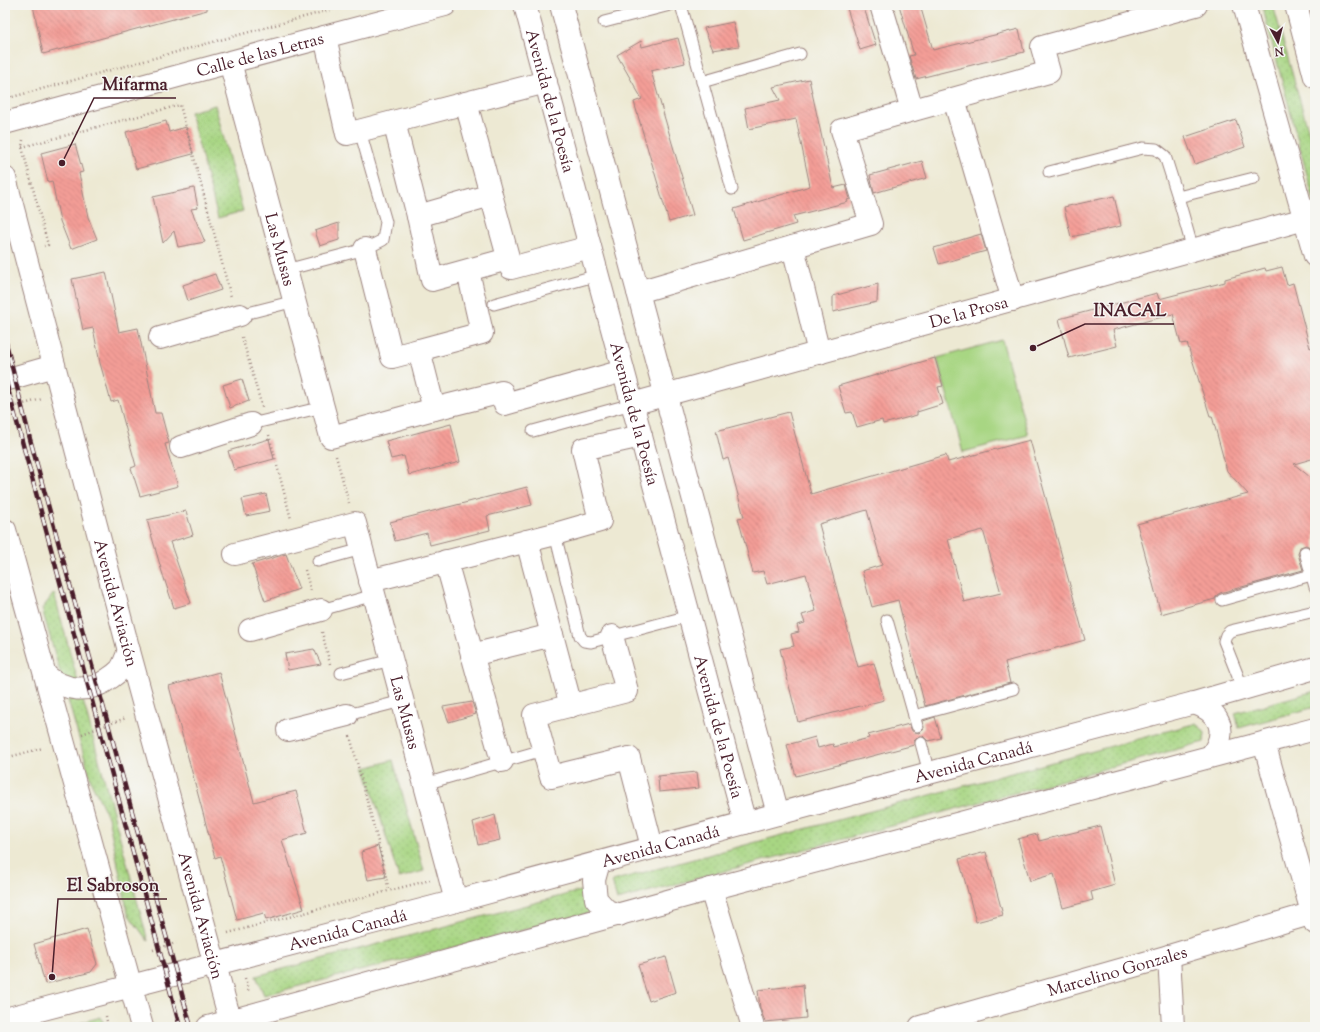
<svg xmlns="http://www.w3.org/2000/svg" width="1320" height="1032" font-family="'Sorts Mill Goudy',serif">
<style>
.green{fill:url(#green-dots);stroke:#797a57}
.pitch{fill:#a8d683;stroke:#797a57}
.building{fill:url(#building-back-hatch);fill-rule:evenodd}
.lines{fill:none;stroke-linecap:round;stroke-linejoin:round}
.lane-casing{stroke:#9c847f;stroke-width:13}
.street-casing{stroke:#9c847f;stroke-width:24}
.secondary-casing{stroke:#9c847f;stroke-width:24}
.primary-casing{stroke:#9c847f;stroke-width:24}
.path{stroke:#9c847f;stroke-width:2.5;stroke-dasharray:1 3;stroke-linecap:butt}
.lane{stroke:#fff;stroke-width:11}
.street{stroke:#fff;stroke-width:22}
.secondary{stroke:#fff;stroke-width:22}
.primary{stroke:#fff;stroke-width:22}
.rail-casing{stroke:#4a1f2b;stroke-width:4.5}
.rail{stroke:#f6f6f2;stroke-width:3;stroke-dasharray:9;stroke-linecap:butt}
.labels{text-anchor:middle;stroke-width:3;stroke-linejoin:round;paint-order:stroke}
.street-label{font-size:17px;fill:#4a1f2b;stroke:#f6f6f2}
.leader{fill:none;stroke:#4a1f2b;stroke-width:1.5}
.callout-dot{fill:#4a1f2b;stroke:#f6f6f2;stroke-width:1.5}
.callout-label{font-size:18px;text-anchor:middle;font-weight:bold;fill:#4a1f2b;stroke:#f6f6f2;stroke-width:3;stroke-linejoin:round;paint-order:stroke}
</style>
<defs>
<pattern id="green-dots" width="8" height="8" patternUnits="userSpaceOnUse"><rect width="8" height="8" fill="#a8d683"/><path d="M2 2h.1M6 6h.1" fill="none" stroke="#92b771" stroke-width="1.8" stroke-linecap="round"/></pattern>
<pattern id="building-back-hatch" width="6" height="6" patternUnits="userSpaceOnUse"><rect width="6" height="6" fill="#f49e97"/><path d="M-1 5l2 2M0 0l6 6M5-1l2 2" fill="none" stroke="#c8807b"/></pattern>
</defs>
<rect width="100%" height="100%" fill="#f6f6f2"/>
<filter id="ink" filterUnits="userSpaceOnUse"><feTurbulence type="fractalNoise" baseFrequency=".025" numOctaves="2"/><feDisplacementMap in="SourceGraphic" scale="8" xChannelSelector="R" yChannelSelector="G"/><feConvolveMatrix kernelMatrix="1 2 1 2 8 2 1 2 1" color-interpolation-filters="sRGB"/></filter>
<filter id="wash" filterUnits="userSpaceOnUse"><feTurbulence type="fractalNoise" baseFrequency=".012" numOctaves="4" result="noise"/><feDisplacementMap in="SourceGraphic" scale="16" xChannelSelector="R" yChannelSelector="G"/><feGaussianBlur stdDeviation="0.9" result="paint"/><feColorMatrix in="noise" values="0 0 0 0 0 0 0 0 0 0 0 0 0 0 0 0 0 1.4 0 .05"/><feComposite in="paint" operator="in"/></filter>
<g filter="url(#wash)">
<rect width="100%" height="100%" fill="#ede9d3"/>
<!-- green -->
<g class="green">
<path d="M1262,5H1273L1315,154V205Z"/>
<path d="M215,105L243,211L218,218L190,112Z"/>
<path d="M54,593L148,941L128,914L108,817L92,784L42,609Z"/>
<path d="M1315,691V707L1239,728L1235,713Z"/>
<path d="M1197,723L1205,733L1204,742L617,900L612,881Z"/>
<path d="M393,760L424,871L399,878L365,768Z"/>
<path d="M580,891L590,913L264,995L256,976Z"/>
<path d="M101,1017L105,1027H65Z"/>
</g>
<!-- pitch -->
<path class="pitch" d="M1002,340L1028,435L963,452L937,358Z"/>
<g id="blocks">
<!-- building -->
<g class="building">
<path d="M33,5H207V10L43,54Z"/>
<path d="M846,5H863L876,45L860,50Z"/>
<path d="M899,5H920L933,50L1019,29L1024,52L916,79L909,56L914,55Z"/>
<path d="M733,22L739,46L713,50L704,28Z"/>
<path d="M678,38L685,63L651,71L693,215L669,222L634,102L642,99L617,55L641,41L642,47Z"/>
<path d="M809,79L833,188L846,185L850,199L847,200L848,202L793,216L796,224L743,240L734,209L810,186L796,119L749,129L745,108L780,100L773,87Z"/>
<path d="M1236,120L1245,147L1195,164L1185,137Z"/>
<path d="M166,121L169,132L186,127L193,154L136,169L126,132Z"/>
<path d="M75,144L83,172L79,173L88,217L97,239L71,249L60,221L52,181L48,182L41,153Z"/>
<path d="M922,161L927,178L874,193L870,175Z"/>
<path d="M194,188L198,208L191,209L205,242L178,247L174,231L163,243L153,197Z"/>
<path d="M1114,196L1121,226L1071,237L1064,207Z"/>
<path d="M339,223V240L320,246L315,231Z"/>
<path d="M981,234L986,251L939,264L934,248Z"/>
<path d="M1282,267L1287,285L1293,283L1310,348L1312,347L1315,360V458L1294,464L1315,481V549L1312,550L1310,547L1306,545L1300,547L1298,554L1303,570L1220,593L1217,595L1215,599L1161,614L1137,524L1248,494L1227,471L1212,416H1210L1187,343L1181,344L1173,314L1113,330L1117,346L1069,358L1059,319L1157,293L1159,299L1225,282V279L1247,273L1265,268L1266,271Z"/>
<path d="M106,272L119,332L138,328L155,413H161L169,443L165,444L178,486L140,496L131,468L136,466L118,400L111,402L100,363L93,328L83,330L72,279Z"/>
<path d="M215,274L221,290L188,301L183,285Z"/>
<path d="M878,284L877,302L833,312V296Z"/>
<path d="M935,358L943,386L938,387L943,404L917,412V415L883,424L882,420L857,427L852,412L846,413L838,386Z"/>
<path d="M242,379L249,401L230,408L223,385Z"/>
<path d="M789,412L811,494L946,455L948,462L1030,440L1085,640L1005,662L1010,683L925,706L898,600L872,607L862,571L882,565L867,510L819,524L858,667L874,663L884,700L798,722L780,649L794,646L791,634L799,632L797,625L805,623L802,615L816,611L806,574L767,584L763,571L753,573L738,518L744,517L728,458L723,460L716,431ZM983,530L1001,593L964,602L948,539Z"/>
<path d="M451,424L460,462L409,475L404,456L391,459L386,441Z"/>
<path d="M269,439L274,459L234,470L228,451Z"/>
<path d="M527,487L532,505L487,516L490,530L430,545L427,533L395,541L390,522Z"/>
<path d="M266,494L270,511L246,516L242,499Z"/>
<path d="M186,511L193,535L170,542L191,603L174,608L162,572L147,520Z"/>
<path d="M286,554L299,589L265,601L252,564Z"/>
<path d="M314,649L321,664L288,670L285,654Z"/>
<path d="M219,672L254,802L296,791L307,833L282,840L304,909L266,920L264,913L237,920L220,856L215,858L169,686Z"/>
<path d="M472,702L476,714L449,722L443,707Z"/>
<path d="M935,717L941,738L928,741L923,736H919L914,741V745L796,776L787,745L815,737L818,748L833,744L834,747L869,738L868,735L909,724L912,731L919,733L924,728L923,721Z"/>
<path d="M697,772L699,788L659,792L658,776Z"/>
<path d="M495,815L500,840L478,845L473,822Z"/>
<path d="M1100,826L1115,885L1091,892L1093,900L1063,908L1054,874L1030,881L1018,839L1037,834L1039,841Z"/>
<path d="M378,846L386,877L368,880L361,852Z"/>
<path d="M986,852L1003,915L976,922L959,859Z"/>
<path d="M87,929L97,964L91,972L45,984L34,944Z"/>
<path d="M666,957L676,992L649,1001L638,965Z"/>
<path d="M803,985L806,1018L765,1022L760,1008L758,990Z"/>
</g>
</g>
</g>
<g filter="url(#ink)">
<use href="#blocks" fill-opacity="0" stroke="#9c847f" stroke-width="1"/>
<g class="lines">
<!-- lane casing -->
<g class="lane-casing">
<g id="lane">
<path d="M681,5L732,189"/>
<path d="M604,22L670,5"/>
<path d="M702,82L800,54"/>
<path d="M1049,172L1143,148L1156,149L1165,156L1178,197L1254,178"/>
<path d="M1178,197L1193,250"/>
<path d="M286,270L365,249L383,240L386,222L360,131"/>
<path d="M494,304L598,275"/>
<path d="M240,315L295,301"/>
<path d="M251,424L323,407"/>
<path d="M533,431L632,404"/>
<path d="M555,534L580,636L584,641L591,642L689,616"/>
<path d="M1305,552L1315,587"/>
<path d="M318,561L362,549"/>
<path d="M1222,600L1315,574"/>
<path d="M321,610L374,595"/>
<path d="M887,620L917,726"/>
<path d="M341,673L391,660"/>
<path d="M1243,689L1224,641L1226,635L1230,631L1315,611"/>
<path d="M347,715L402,701"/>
<path d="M914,716L1013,689"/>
<path d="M921,743L929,773"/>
<path d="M425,784L543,750"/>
</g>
</g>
<!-- street casing -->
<g class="street-casing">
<g id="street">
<path d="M881,5L912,110"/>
<path d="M325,37L347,134L546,82"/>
<path id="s1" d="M230,62L331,437L434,409"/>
<path d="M954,99L1013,300"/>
<path d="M466,103L511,268L590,247"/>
<path d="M394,122L418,216"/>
<path id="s2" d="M5,123L230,62L445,5"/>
<path d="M491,195L418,216L432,280L508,259"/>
<path d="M793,247L819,353"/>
<path d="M365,249L392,357L419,350"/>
<path d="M468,271L482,333L419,350L434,409L502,392L505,404L623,371"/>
<path d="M638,292L871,224L842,130L1049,72L1042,47L1196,5"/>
<path d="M160,338L240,315"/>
<path d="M5,380L54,366"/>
<path id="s3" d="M632,404L1305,219"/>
<path d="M181,447L251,424"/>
<path d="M527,541L571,706"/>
<path id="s4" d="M235,554L355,523L456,901"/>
<path d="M446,561L502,761"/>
<path d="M370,581L555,534L600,521L583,449L641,436"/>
<path d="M250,630L321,610"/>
<path d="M612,636L627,691L534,715L551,777L629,758L652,847"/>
<path d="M472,655L552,635"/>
<path d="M288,730L347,715"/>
<path d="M1264,743L1315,923"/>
<path d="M711,889L753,1027"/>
<path d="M1169,956L1173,1027"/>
<path id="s5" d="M920,1027L1169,956L1313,913"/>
</g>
</g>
<!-- secondary casing -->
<g class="secondary-casing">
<g id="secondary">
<path id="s6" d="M525,5L745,823"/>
<path d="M561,5L778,814"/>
<path d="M1244,5L1315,256"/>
<path d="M1296,5L1315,77"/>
<path d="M1194,703C1222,712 1228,733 1211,756"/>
<path d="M599,862L594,880L596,899L607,911L619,915"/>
<path id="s7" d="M5,1019L456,901L929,773L1194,703L1315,668"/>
<path d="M208,1027L711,889L1315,729"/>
</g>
</g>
<!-- primary casing -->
<g class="primary-casing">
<g id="primary">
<path id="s8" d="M5,178L129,651L232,1027"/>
<path d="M5,530L142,1027"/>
<path d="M45,675C65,691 89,694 110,678C113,676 117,673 120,670C124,665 126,657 129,651"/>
</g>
</g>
<!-- path -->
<g class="path">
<path d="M5,77L11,98"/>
<path d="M5,99L348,5"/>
<path d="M23,140L22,147L48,245L44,246"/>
<path d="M22,147L180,105L231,297"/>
<path d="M242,337L262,407"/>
<path d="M5,409L42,399"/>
<path d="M269,435L291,519"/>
<path d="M336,456L349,503"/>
<path d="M305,570L311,592"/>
<path d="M322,632L330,664"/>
<path d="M82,734L126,718"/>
<path d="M350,736L378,842L389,891"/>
<path d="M5,758L43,748"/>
<path d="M228,933L430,880"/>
<path d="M153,950L176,943"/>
<path d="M245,978L249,993"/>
<path d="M106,1016L108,1027"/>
</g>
<!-- lane -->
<use href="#lane" class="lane"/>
<!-- street -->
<use href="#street" class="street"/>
<!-- secondary -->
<use href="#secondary" class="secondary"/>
<!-- primary -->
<use href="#primary" class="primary"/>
<!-- rail casing -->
<g class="rail-casing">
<g id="rail">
<path d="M5,339L30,439L191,1027"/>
<path d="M5,378L180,1027"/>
</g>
</g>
<!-- rail -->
<use href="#rail" class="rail"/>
</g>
</g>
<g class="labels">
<!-- street labels -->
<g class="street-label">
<text dy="6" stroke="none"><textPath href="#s2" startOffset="264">Calle de las Letras</textPath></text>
<text dy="6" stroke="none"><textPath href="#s6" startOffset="99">Avenida de la Poesía</textPath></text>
<text dy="6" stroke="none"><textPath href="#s1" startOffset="194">Las Musas</textPath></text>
<text dy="6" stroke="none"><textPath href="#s3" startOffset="349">De la Prosa</textPath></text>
<text dy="6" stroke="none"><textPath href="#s6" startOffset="423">Avenida de la Poesía</textPath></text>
<text dy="6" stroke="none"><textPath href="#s8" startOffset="439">Avenida Aviación</textPath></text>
<text dy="6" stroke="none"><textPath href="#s4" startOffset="320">Las Musas</textPath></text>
<text dy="6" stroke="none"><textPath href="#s6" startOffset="747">Avenida de la Poesía</textPath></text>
<text dy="6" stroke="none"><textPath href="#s7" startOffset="1002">Avenida Canadá</textPath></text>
<text dy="6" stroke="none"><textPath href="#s7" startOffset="678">Avenida Canadá</textPath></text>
<text dy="6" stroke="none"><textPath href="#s8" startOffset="763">Avenida Aviación</textPath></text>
<text dy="6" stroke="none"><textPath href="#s7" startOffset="354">Avenida Canadá</textPath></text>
<text dy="6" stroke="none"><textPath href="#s5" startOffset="205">Marcelino Gonzales</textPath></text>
</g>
</g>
<!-- callouts -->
<path class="leader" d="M62 163L94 98H176M1033 348L1085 324H1174M52 977L58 899H167"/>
<g class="callout-dot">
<circle cx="62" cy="163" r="4"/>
<circle cx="1033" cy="348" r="4"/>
<circle cx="52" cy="977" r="4"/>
</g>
<g class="callout-label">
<text x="135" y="90">Mifarma</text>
<text x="1130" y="316">INACAL</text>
<text x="113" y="891">El Sabroson</text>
</g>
<!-- margin -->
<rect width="1320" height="1032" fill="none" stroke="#f6f6f2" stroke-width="20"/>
<!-- north arrow -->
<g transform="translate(1278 42) rotate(173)" stroke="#f6f6f2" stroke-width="3" paint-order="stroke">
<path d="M0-3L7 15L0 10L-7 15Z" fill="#4a1f2b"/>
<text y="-6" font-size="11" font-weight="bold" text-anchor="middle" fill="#4a1f2b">N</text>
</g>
</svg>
